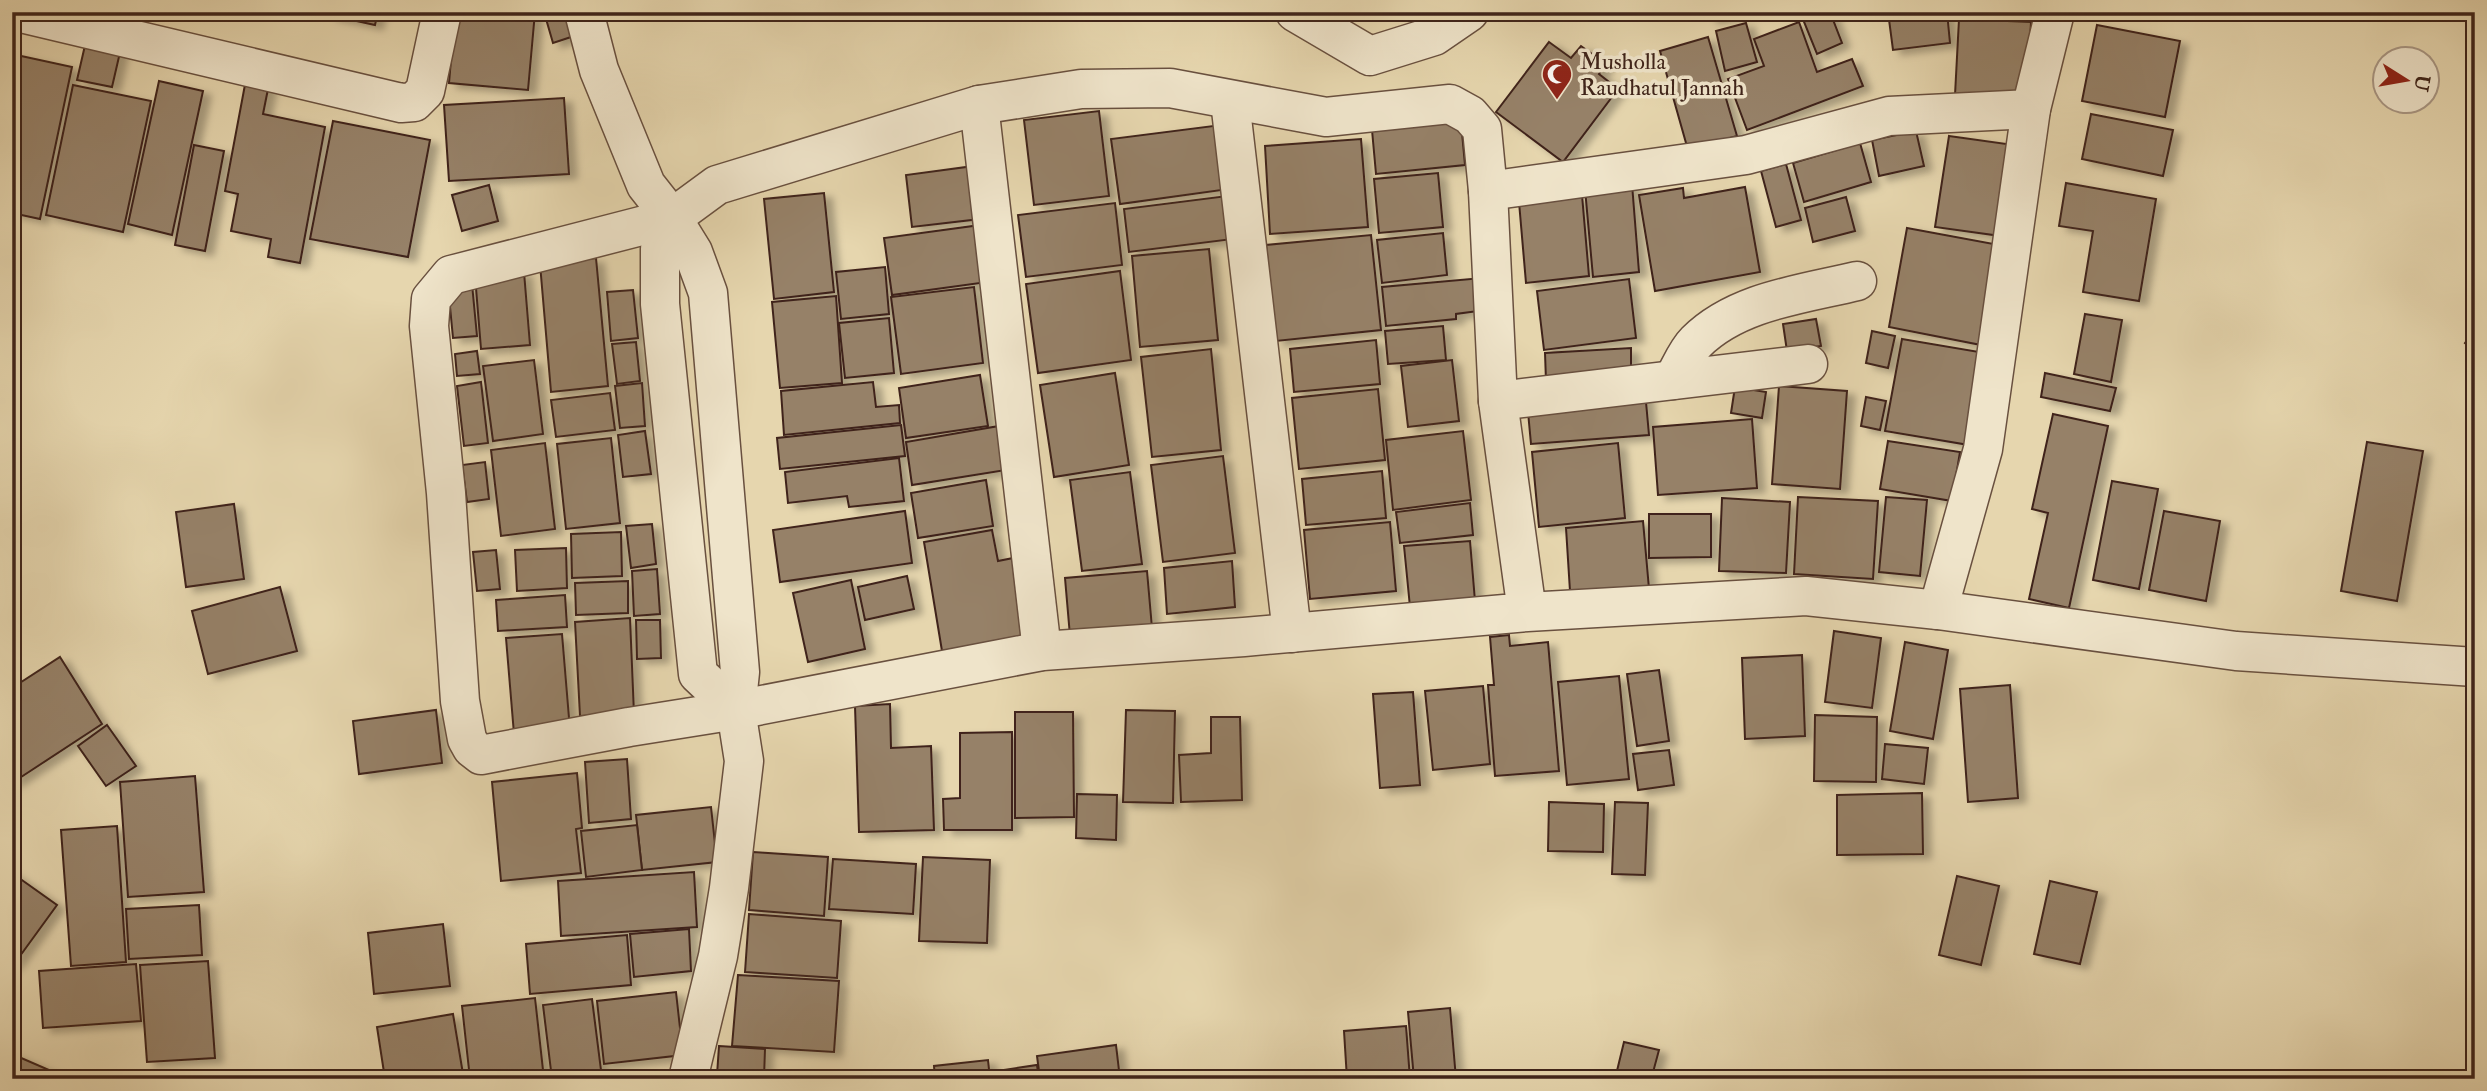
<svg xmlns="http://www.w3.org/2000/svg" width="2487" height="1091" font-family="'IM FELL Double Pica',serif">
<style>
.building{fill:#968167;stroke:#3f241a;stroke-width:2;filter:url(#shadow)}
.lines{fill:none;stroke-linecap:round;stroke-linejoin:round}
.street-casing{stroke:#69503f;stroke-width:41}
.street{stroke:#efe4ca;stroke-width:38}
.labels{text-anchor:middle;stroke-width:7;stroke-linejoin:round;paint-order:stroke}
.poi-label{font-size:23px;fill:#3f241a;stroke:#efe4ca;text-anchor:start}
</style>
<defs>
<filter id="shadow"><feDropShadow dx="8" dy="4.5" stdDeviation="3.5" flood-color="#0004"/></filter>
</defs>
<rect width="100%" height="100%" fill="#e6d6ae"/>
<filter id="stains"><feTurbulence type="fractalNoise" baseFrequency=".00286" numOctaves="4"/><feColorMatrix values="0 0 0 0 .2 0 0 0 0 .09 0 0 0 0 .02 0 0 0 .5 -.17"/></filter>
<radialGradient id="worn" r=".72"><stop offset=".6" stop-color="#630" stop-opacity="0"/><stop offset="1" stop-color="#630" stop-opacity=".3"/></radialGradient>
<!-- building -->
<g class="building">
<path d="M330,12H378L375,25L329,15Z"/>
<path d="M455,12H535L528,90L449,83Z"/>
<path d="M544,12H566L574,36L553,43Z"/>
<path d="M1406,12H1444L1431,30Z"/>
<path d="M1709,12H1743L1710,19Z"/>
<path d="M1800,12H1830L1842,43L1817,54Z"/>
<path d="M1888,12H1947L1950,43L1893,50Z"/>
<path d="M1959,19L2031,22L2027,98L1955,95Z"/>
<path d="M1799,22L1817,72L1852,59L1863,86L1747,130L1728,79L1764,66L1754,39Z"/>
<path d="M1746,23L1757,62L1725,71L1716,31Z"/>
<path d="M2097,25L2180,41L2165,117L2082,101Z"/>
<path d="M1708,37L1737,136L1688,150L1660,51Z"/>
<path d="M86,41L121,48L112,87L77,80Z"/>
<path d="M1549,42L1571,58L1581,46L1606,64L1599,74L1618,89L1563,162L1496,112Z"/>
<path d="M12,54L72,67L40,219L12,213Z"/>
<path d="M247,74L270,79L263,114L325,127L300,263L268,257L271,239L231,231L238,194L225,191Z"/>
<path d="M159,81L203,91L172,235L128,224Z"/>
<path d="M73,85L151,101L123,232L46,215Z"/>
<path d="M564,98L569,174L449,181L444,105Z"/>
<path d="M1099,111L1109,196L1034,205L1024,120Z"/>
<path d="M2091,114L2173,130L2163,176L2082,159Z"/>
<path d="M333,121L430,140L408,257L310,239Z"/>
<path d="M1461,122L1465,165L1376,174L1372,130Z"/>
<path d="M1221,125L1229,189L1120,204L1111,139Z"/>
<path d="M1916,131L1924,166L1879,176L1872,140Z"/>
<path d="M1949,136L2021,146L2008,237L1935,227Z"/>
<path d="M1361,139L1368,227L1270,234L1265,146Z"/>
<path d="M1860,143L1871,182L1804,202L1793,163Z"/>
<path d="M194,145L224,151L205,251L175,245Z"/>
<path d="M1786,164L1801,220L1776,227L1761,171Z"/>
<path d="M974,166L980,219L912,227L906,175Z"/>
<path d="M1438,173L1443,227L1379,233L1374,179Z"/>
<path d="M2066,183L2156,199L2139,301L2083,292L2093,231L2059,226Z"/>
<path d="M1632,184L1639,272L1593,277L1585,189Z"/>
<path d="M489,185L498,221L462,231L452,195Z"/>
<path d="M1745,187L1760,272L1655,291L1639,195L1683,188L1684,198Z"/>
<path d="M824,193L834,292L774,299L764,199Z"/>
<path d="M1582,195L1589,276L1526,283L1519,202Z"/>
<path d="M1227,196L1233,239L1129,252L1124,209Z"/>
<path d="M1846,197L1855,231L1813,242L1805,208Z"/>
<path d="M1115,203L1122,265L1026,277L1018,215Z"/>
<path d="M988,224L995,281L892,295L884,238Z"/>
<path d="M1907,228L1999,245L1981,345L1889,327Z"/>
<path d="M1443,233L1447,275L1382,283L1377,240Z"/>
<path d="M1371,235L1381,330L1276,341L1266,245Z"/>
<path d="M1209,249L1218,340L1140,347L1132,256Z"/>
<path d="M596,258L608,386L551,392L540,264Z"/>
<path d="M885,267L889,314L841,319L836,272Z"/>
<path d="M1120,271L1131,360L1038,373L1026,284Z"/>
<path d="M524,272L530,345L481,349L475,276Z"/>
<path d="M1482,278L1486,310L1456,314V319L1386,326L1382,287Z"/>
<path d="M1629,279L1636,338L1544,350L1537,291Z"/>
<path d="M472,284L477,336L453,338L448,286Z"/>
<path d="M974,287L983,363L901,374L891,297Z"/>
<path d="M633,290L638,338L611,341L607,292Z"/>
<path d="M836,296L842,383L780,388L772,302Z"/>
<path d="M2085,314L2122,320L2111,382L2074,374Z"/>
<path d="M889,318L894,373L845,378L839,323Z"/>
<path d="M1816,319L1821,346L1787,351L1783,324Z"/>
<path d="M1443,326L1446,360L1388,364L1385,331Z"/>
<path d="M2475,330V351L2465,343Z"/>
<path d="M1872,331L1895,336L1888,368L1866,363Z"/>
<path d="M1902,339L1985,353L1969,445L1885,431Z"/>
<path d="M1376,340L1380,384L1294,392L1290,349Z"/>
<path d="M636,342L640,381L617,384L612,344Z"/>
<path d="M1631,348V377L1546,381L1545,353Z"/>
<path d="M1211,349L1221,450L1152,457L1141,357Z"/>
<path d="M477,351L480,374L457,376L455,354Z"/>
<path d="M534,360L543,434L493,441L483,366Z"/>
<path d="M1452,360L1459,421L1408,427L1401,366Z"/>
<path d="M1115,373L1129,465L1054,477L1040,385Z"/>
<path d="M2045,373L2116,388L2110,411L2041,397Z"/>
<path d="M980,375L988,426L906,438L899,388Z"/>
<path d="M481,382L488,443L464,446L457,386Z"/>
<path d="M873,382L876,407L899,405L900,423L784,435L781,391Z"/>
<path d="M642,383L645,426L620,428L615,386Z"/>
<path d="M1779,386L1847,391L1840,489L1772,484Z"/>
<path d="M1735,387L1766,392L1762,418L1731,413Z"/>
<path d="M1378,389L1385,460L1299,469L1292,398Z"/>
<path d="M1645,391L1649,435L1531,444L1527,401Z"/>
<path d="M610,393L615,430L556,437L551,400Z"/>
<path d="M1866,397L1886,401L1880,430L1861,426Z"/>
<path d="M2053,414L2108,426L2069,608L2029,599L2048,513L2032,509Z"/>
<path d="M1752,419L1757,488L1658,495L1653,427Z"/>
<path d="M901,425L905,456L780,469L777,438Z"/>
<path d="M999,426L1006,470L912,485L906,442Z"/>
<path d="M645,431L651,474L623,477L618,435Z"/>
<path d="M1463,431L1471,500L1393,510L1386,440Z"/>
<path d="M611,438L620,523L566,529L557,444Z"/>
<path d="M1888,441L1960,452L1952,501L1880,489Z"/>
<path d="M2367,442L2423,451L2397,601L2341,591Z"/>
<path d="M545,443L555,529L501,536L491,450Z"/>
<path d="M1618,443L1625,518L1539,527L1532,452Z"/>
<path d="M1223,456L1235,553L1163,562L1151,465Z"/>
<path d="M899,458L904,501L849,507L847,496L788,503L785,472Z"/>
<path d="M485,462L489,499L467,502L462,465Z"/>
<path d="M1382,471L1386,518L1306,525L1302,479Z"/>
<path d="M1130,472L1142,564L1082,571L1070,480Z"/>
<path d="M986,480L993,526L918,538L911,493Z"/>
<path d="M2112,481L2158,489L2139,589L2093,580Z"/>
<path d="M1798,497L1878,501L1873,579L1794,574Z"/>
<path d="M1886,497L1927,500L1920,576L1879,572Z"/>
<path d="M1722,498L1790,502L1786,573L1719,571Z"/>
<path d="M1470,503L1473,535L1400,543L1396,512Z"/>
<path d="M234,504L244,579L186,587L176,512Z"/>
<path d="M905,511L912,563L780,582L773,530Z"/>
<path d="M2164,511L2220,521L2206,601L2149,590Z"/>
<path d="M1649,514H1711V557L1649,558Z"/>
<path d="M1643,521L1650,600L1571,607L1566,528Z"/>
<path d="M1390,522L1396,591L1310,599L1304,530Z"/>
<path d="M652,524L656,564L631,568L626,526Z"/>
<path d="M992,530L998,561L1018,557L1031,636L942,651L924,542Z"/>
<path d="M621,532L622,576L572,578L571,534Z"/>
<path d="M1470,541L1475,601L1410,607L1404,546Z"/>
<path d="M566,548L567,588L517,591L515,550Z"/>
<path d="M496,550L500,589L477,591L473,552Z"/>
<path d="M1232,561L1235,607L1167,614L1164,568Z"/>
<path d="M657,569L660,614L634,616L632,571Z"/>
<path d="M1147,571L1152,628L1070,636L1065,578Z"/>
<path d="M907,576L914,609L865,620L858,587Z"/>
<path d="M851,580L865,649L808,662L793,593Z"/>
<path d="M628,581V613L576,615L575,583Z"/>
<path d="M280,587L297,651L208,674L192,611Z"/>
<path d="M565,595L567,627L498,631L496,600Z"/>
<path d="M630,618L634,714L580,716L575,622Z"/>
<path d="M636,620H660L661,658L637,659Z"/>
<path d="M1834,631L1881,638L1872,708L1825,702Z"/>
<path d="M562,634L570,730L514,734L506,638Z"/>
<path d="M1509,635L1510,646L1548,642L1559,771L1495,776L1488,685H1494L1490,637Z"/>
<path d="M1905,642L1948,650L1933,739L1890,731Z"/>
<path d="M1802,655L1805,736L1745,739L1742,658Z"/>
<path d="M60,657L102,724L12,783V688Z"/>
<path d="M1659,670L1669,741L1637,746L1627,674Z"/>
<path d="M1619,676L1629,779L1567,785L1558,682Z"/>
<path d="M2010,685L2018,798L1968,802L1960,689Z"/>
<path d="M1483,686L1490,764L1433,770L1425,691Z"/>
<path d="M1413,692L1420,785L1380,788L1373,694Z"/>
<path d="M890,704L891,748L931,746L934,830L859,832L855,706Z"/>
<path d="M436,710L442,763L359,774L353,721Z"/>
<path d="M1126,710L1175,711L1173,803L1123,802Z"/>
<path d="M1015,712H1073L1074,817L1015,818Z"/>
<path d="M1815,715L1877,717L1876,782L1814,781Z"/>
<path d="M1211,717H1240L1242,800L1181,802L1179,755L1211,753Z"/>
<path d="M107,725L136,766L106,786L78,746Z"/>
<path d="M1012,732V830H944L943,799L960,798V733Z"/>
<path d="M1885,744L1928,748L1924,784L1882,779Z"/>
<path d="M1669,750L1674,785L1638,790L1633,754Z"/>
<path d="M627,759L631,819L589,823L585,762Z"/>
<path d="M577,773L582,828L576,829L581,873L501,881L492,782Z"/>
<path d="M195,776L204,892L128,897L120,782Z"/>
<path d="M1922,793L1923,854L1837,855V795Z"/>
<path d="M1077,794L1117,795L1116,840L1076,838Z"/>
<path d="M1549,802L1604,804L1603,852L1548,851Z"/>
<path d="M1615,802L1648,803L1645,875L1612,874Z"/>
<path d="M711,807L717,862L642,870L636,815Z"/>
<path d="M637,825L642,870L586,877L581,831Z"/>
<path d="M117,826L126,962L71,966L61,830Z"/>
<path d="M753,852L828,857L824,916L749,910Z"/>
<path d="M923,857L990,860L987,943L919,941Z"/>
<path d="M833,859L916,864L913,914L829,909Z"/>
<path d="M694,872L697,927L561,936L558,881Z"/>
<path d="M12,873L57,905L12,967Z"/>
<path d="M1957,876L1999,886L1981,965L1939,955Z"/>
<path d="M2050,881L2097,892L2080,964L2034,954Z"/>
<path d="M199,905L202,955L129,959L126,909Z"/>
<path d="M749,914L841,921L837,978L745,972Z"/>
<path d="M443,924L450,986L374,994L368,933Z"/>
<path d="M689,929L691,971L634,977L630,934Z"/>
<path d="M627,935L631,985L530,994L526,944Z"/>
<path d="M208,961L215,1058L147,1062L140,965Z"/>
<path d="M136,964L141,1021L43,1028L39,971Z"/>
<path d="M738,975L839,981L834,1052L732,1046Z"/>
<path d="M676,992L683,1055L604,1064L597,1001Z"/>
<path d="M535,998L544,1079H470L462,1006Z"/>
<path d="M592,999L602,1078L552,1079L543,1005Z"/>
<path d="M1450,1008L1456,1079H1414L1408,1012Z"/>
<path d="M453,1014L463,1074L436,1079H385L377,1027Z"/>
<path d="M1406,1026L1410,1079H1347L1344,1031Z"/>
<path d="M1624,1042L1659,1050L1652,1076L1662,1079H1615Z"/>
<path d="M1116,1045L1120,1079H1040L1037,1056Z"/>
<path d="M719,1046L765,1049L764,1078L717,1075Z"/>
<path d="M12,1054L56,1073L54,1079H12Z"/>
<path d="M988,1060L990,1079H935L934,1066Z"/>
<path d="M1037,1065L1039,1079H991L990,1072Z"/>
</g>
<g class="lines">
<!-- street casing -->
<g class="street-casing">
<g id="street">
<path d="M17,12L401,103L414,102L425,91L442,12"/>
<path d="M584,12L599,70L646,185L672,218L693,252L708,293L740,672L736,710L744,761L729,888L718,956L688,1079"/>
<path d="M1295,12L1370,56L1434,36L1469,12"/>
<path d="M1230,101L1292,633"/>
<path d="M979,105L1042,651"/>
<path d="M1488,191L1746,155L1889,116L2031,109"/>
<path d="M672,218L660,249V304L698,674L736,710"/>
<path d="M1673,380C1680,368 1686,352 1696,342C1737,301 1803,294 1857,281"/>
<path d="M1498,401L1808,364"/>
<path d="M1938,610L1983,449L2031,109L2055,12"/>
<path d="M1527,612L1498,401L1488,191L1482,129L1470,115L1450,104L1326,117L1170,88L1081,89L979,105L717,185L672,218L451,275L431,299L429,326L446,493L460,701L467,739L472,748L481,755L629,727L736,710L1042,651L1244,637L1527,612L1806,596L1938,610L2236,651L2475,667"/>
</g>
</g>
<!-- street -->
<use href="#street" class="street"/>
</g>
<!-- icons -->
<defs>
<g id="mosque-pin" transform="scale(1.575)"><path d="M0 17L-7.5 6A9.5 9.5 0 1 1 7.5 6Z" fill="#8f2418" stroke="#efe4ca"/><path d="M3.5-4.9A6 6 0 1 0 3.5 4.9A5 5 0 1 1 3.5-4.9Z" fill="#fff"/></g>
</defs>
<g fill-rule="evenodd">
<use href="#mosque-pin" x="1557" y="74"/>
</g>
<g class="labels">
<!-- poi labels -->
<g class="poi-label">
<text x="1580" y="69">Musholla<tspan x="1580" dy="26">Raudhatul Jannah</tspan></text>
</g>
</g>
<!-- margin -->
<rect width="2487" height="1091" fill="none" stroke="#e6d6ae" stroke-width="42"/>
<rect x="14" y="14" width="2459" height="1063" fill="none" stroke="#3f241a" stroke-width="3.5"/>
<rect x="21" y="21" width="2445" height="1049" fill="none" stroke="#3f241a" stroke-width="2"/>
<!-- north arrow -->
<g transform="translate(2406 80) rotate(101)"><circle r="33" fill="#efe4ca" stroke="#a99784" stroke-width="2"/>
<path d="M0-5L12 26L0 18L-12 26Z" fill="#8f2418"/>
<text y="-10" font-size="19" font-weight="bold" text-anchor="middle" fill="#3f241a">U</text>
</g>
<rect width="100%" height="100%" filter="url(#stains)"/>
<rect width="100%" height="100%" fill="url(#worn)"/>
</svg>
